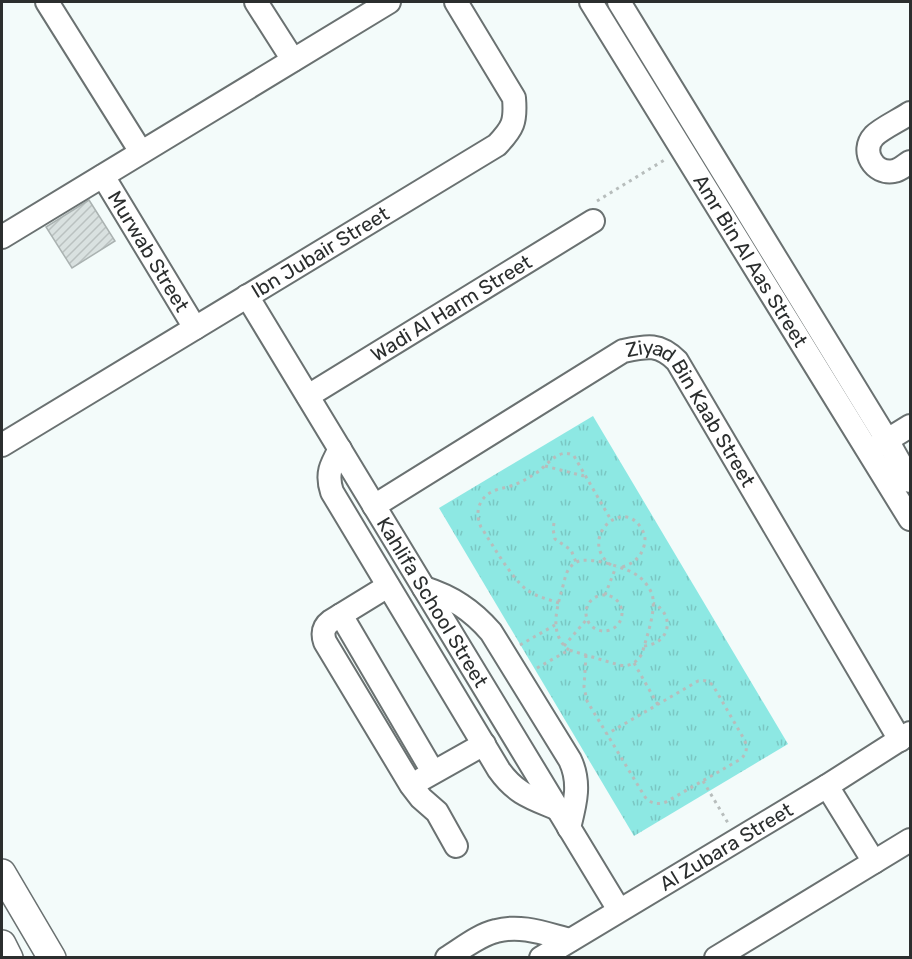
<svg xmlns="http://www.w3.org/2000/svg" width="912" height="959" font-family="Rubik,sans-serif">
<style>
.park{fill:url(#park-tufts)}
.building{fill:url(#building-hatch);stroke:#aab2b1;stroke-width:1.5}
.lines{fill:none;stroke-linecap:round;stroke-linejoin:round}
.minor-casing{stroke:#6a7171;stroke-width:26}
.major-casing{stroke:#6a7171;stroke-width:30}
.path{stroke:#b7bdbc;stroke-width:3;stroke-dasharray:3 4.5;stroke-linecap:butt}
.minor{stroke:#fff;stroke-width:22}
.major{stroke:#fff;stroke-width:27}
.labels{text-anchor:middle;stroke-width:5;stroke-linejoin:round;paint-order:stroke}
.street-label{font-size:20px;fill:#2b2e2e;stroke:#fff}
</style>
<defs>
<pattern id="park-tufts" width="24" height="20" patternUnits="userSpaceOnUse" patternTransform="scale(1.5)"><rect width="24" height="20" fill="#8de8e3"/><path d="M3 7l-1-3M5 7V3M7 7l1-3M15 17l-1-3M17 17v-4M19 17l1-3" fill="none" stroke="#7ac7c3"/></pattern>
<pattern id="building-hatch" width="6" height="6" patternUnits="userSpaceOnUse" patternTransform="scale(1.5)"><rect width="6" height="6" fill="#d9e1e0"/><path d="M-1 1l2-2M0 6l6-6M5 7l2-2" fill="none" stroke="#bac1c0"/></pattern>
</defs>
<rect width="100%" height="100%" fill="#f3fbfa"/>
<!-- park -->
<path class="park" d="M593,416L788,744L634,836L439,508Z"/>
<!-- building -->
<path class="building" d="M89,200L115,241L72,268L46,227Z"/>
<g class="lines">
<!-- minor casing -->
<g class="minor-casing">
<g id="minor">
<path d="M47,2L141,152"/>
<path d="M256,2L293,60"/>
<path id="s1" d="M591,2L910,519"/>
<path d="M619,2L887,440L910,481"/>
<path d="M910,113C900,120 882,128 874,136C860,151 874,175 894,171C900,170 905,165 910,162"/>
<path id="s2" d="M103,176L195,328"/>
<path d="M2,237L389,2"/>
<path id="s3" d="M247,296L619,910"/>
<path id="s4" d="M308,396L593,221"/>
<path id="s5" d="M2,445L497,145C513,128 516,122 514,98L456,2"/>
<path d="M876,447L910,426"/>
<path d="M340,449C331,465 326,474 332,492L499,770C516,794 532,798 558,809"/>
<path id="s6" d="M374,506L623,351C647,346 659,343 677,361L900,740"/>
<path d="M388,586L331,621C323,627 322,633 325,642L411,785L421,798L437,812L456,846"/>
<path d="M424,588C452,597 472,610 491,632L570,760C581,783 575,804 569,828"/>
<path d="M341,615L433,772"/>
<path d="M422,779L484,744"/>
<path d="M827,786L874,862"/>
<path d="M447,958C463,948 479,935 496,931C521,924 546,934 570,940"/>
<path id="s7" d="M541,958L827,786L910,733"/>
<path d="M716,958L910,840"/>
</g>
</g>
<!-- major casing -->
<g class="major-casing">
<g id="major">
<path d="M2,873L52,958"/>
<path d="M2,944L9,958"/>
</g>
</g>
<!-- path -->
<g class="path">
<path d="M597,201L666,159"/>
<path d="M545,466L584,476"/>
<path d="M554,523L553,529L555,539L571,550L576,562"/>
<path d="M611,565C577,540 622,496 641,528C645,534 646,539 644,546C641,557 633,564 622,567"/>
<path d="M605,595L616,567"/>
<circle cx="604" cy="613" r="18"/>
<path d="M559,603C548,599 537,597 527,590C512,579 492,544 481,527C474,512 479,496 496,490C502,488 508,487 514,485C523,481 531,477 539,471C549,463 560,447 574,456L611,520"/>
<path d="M520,645L555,625"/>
<path d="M564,646L587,619"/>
<path d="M644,646C670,644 676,615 653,603"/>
<path d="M586,655L584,687L587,701L645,797C651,804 658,805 666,802L739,760C747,755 748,748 744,739L715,689C711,682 706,679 698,681L607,734"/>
<path d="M634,663L658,705"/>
<path d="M537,668L569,650L619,665C630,667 636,663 642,654C646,638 657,610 652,594C649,587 644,580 638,576C628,568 591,557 579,561C571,564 567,570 565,578C559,603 546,632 569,650"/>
<path d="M703,781L728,823"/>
</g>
<!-- minor -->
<use href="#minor" class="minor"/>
<!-- major -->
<use href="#major" class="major"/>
</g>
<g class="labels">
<!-- street labels -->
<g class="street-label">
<text dy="7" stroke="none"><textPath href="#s2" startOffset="88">Murwab Street</textPath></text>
<text dy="7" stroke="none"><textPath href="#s5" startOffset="372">Ibn Jubair Street</textPath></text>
<text dy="7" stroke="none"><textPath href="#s1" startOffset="304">Amr Bin Al Aas Street</textPath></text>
<text dy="7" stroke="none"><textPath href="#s4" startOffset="168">Wadi Al Harm Street</textPath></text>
<text dy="7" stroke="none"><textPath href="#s6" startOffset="396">Ziyad Bin Kaab Street</textPath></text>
<text dy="7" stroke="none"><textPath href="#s3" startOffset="358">Kahlifa School Street</textPath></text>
<text dy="7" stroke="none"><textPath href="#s7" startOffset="216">Al Zubara Street</textPath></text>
</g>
</g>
<!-- border -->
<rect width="912" height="959" fill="none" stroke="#2b2e2e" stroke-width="6"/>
</svg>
